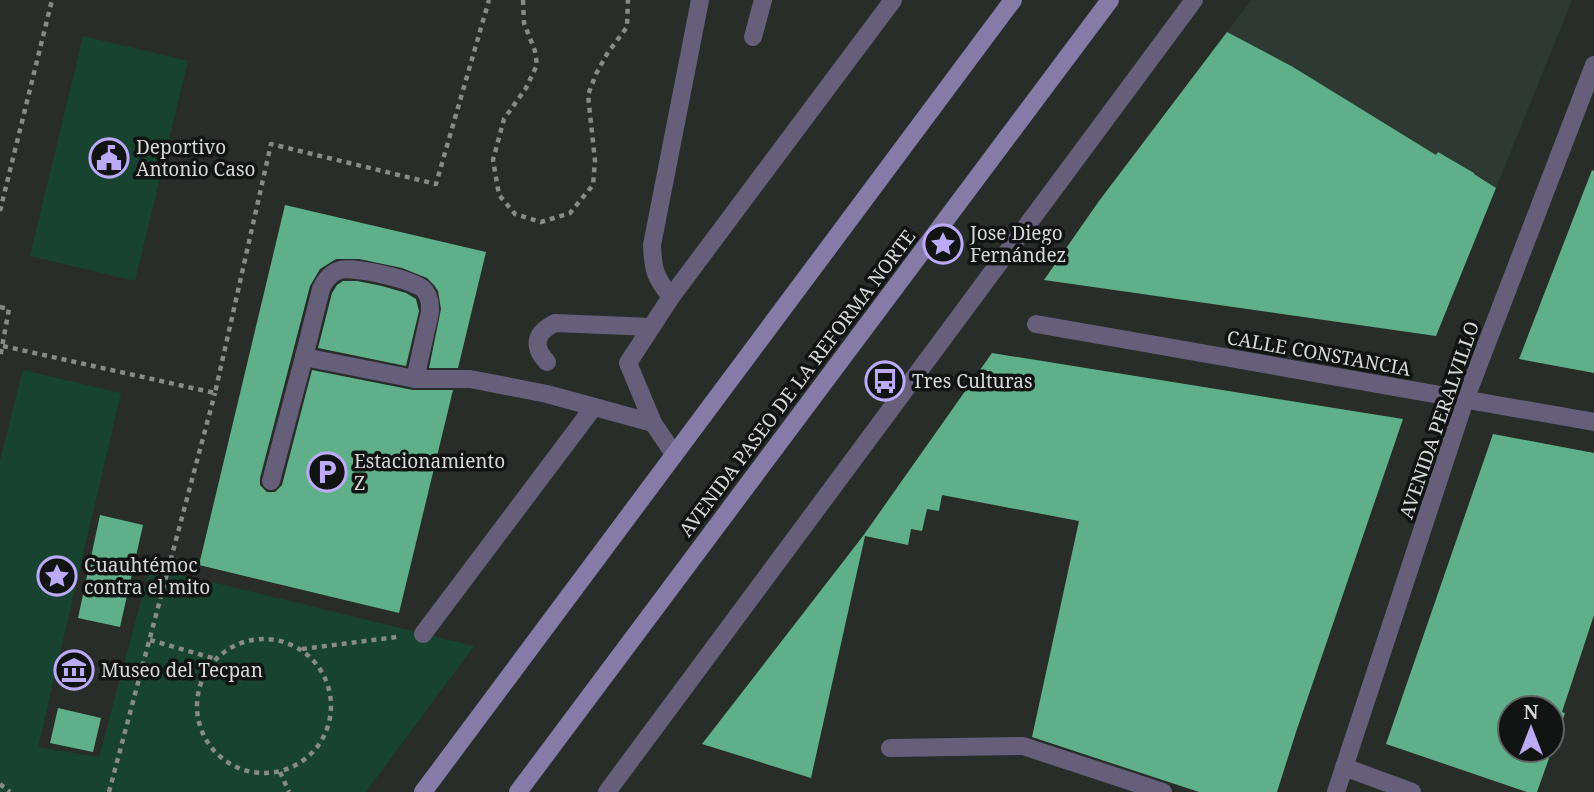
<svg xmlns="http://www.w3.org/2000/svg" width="1594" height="792" font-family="'Noto Serif',serif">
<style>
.built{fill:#2f3934}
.green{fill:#174330}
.building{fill:#5fb08a;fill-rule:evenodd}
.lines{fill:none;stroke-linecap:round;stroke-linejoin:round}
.path{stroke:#868a88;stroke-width:4.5;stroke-dasharray:5 5;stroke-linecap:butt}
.service{stroke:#655f7a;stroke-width:18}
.minor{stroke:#655f7a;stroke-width:18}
.tertiary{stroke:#655f7a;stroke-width:18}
.secondary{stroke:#857ba7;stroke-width:18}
.labels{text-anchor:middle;stroke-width:7;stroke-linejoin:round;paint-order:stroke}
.poi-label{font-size:19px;fill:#d6d9d8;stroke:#121413;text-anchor:start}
.street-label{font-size:19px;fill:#d6d9d8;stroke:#121413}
</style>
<rect width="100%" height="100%" fill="#282d2a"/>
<!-- built -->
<path class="built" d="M1251,0H1572L1496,188L1474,174V172L1438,152L1436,155L1293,67L1227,32Z"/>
<!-- green -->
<g class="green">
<path d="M83,36L188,61L135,281L30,256Z"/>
<path d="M23,370L121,393L38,747L99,757L150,567L474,646L366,792H0V460Z"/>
</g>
<!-- building -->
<g class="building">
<path d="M1227,32L1293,67L1436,155L1438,152L1474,173V174L1496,188L1436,336L1044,280L1099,201Z"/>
<path d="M1592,170L1594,171V373L1519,359Z"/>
<path d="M285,205L486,252L458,368H429L441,309L438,291L434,285L427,278L402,268L359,259H336L320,269L310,286L260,478V485L267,492H275L282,485L312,370L413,390H453L399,613L199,565Z"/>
<path d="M343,281H357L382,286L406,293L416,299L419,311L406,366L318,348L332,293L337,285Z"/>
<path d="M992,353L1403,419L1296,732L1277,792H1199L1032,737L1079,521L942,495L939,511L927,509L922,531L911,529L908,545L865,536L811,778L702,744L863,536Z"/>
<path d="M1493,434L1594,453V615L1562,712L1565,713L1537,792H1527L1386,744ZM1510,708H1552V750H1510Z"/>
<path d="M100,515L143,525L120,627L78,618Z"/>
<path d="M58,708L101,718L93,752L50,743Z"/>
</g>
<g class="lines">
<!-- path -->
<g class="path">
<path d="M523,0L524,23L535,51L537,65L526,88L504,119L493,160L499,195L515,214L541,222L570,213L593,185L595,161L588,95L596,74L607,54L627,27L628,0"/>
<path d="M0,211L52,0"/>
<path d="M0,307L9,309L0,358"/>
<path d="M3,346L215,393L271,144L436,184L489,0"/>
<circle cx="264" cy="706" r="67"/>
<path d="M150,640L216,659"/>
<path d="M302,649L397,637"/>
<path d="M280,772L289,792"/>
<path d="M0,784L10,792"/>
<path d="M109,792L215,393"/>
</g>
<!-- service -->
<g class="service">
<path d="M753,37L763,0"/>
<path d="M671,297C655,277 653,270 652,245L700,0"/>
<path d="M304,357L321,289C325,280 330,273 340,270C353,266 418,280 425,291C430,298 430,304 430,312L415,379"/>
<path d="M547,362C532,346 535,333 555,323L651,327"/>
<path d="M674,454L653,423L628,363L671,297L893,0"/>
<path d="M271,481L304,357L415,379H470L547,394L653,423"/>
<path d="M423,634L593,408"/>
<path d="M890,748L1023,746L1163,792"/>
</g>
<!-- minor -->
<g class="minor">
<path d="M1036,324L1594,422"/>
<path d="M1344,767L1412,792"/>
</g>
<!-- tertiary -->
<g class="tertiary">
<path d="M607,792L1194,0"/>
<path d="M1336,792L1465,400L1594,65"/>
</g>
<!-- secondary -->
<g class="secondary">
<path d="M423,792L1013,0"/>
<path d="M518,792L1110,0"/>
</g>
</g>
<!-- icons -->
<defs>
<g id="civic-ring" transform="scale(2.0125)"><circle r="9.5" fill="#121413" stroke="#bbaaf6" stroke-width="1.5"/><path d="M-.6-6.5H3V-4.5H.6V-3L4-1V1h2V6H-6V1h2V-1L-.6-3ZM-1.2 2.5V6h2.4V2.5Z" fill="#bbaaf6"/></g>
<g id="sight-ring" transform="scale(2.0125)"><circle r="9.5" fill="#121413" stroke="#bbaaf6" stroke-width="1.5"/><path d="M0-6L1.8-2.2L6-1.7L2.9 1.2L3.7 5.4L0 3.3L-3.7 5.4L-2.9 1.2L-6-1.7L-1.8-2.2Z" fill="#bbaaf6"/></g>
<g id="bus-ring" transform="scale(2.0125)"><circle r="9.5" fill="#121413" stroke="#bbaaf6" stroke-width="1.5"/><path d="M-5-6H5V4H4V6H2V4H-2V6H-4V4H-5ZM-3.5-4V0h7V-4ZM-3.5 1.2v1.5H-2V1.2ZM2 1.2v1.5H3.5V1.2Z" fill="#bbaaf6"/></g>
<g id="parking-ring" transform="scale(2.0125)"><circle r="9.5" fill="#121413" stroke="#bbaaf6" stroke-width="1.5"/><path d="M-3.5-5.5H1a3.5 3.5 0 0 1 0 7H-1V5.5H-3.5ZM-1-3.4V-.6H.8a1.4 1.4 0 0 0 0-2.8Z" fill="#bbaaf6"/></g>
<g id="museum-ring" transform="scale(2.0125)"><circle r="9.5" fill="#121413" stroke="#bbaaf6" stroke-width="1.5"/><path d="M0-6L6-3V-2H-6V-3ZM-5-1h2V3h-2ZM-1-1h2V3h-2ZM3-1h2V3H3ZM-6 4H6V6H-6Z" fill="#bbaaf6"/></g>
</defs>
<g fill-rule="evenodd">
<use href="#civic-ring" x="109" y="158"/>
<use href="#sight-ring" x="943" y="244"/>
<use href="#bus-ring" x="885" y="381"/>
<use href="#parking-ring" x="327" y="472"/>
<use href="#sight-ring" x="57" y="576"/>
<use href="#museum-ring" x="74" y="670"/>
</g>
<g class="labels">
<!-- poi labels -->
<g class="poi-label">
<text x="136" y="154">Deportivo<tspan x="136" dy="22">Antonio Caso</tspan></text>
<text x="970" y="240">Jose Diego<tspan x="970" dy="22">Fernández</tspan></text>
<text x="912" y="388">Tres Culturas</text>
<text x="354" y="468">Estacionamiento<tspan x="354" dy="22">Z</tspan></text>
<text x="84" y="572">Cuauhtémoc<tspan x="84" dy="22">contra el mito</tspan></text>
<text x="101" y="677">Museo del Tecpan</text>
</g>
<!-- street labels -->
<g class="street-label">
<text transform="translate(1319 353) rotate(10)" y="7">CALLE CONSTANCIA</text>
<text transform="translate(797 383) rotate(-53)" y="7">AVENIDA PASEO DE LA REFORMA NORTE</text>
<text transform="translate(1439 420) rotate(-71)" y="7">AVENIDA PERALVILLO</text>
</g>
</g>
<!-- north arrow -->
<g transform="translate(1531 729)"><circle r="33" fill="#121413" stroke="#606362" stroke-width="2"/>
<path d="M0-5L12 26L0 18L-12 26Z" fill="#bbaaf6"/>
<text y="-10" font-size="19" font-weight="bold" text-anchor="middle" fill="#d6d9d8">N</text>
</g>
</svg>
